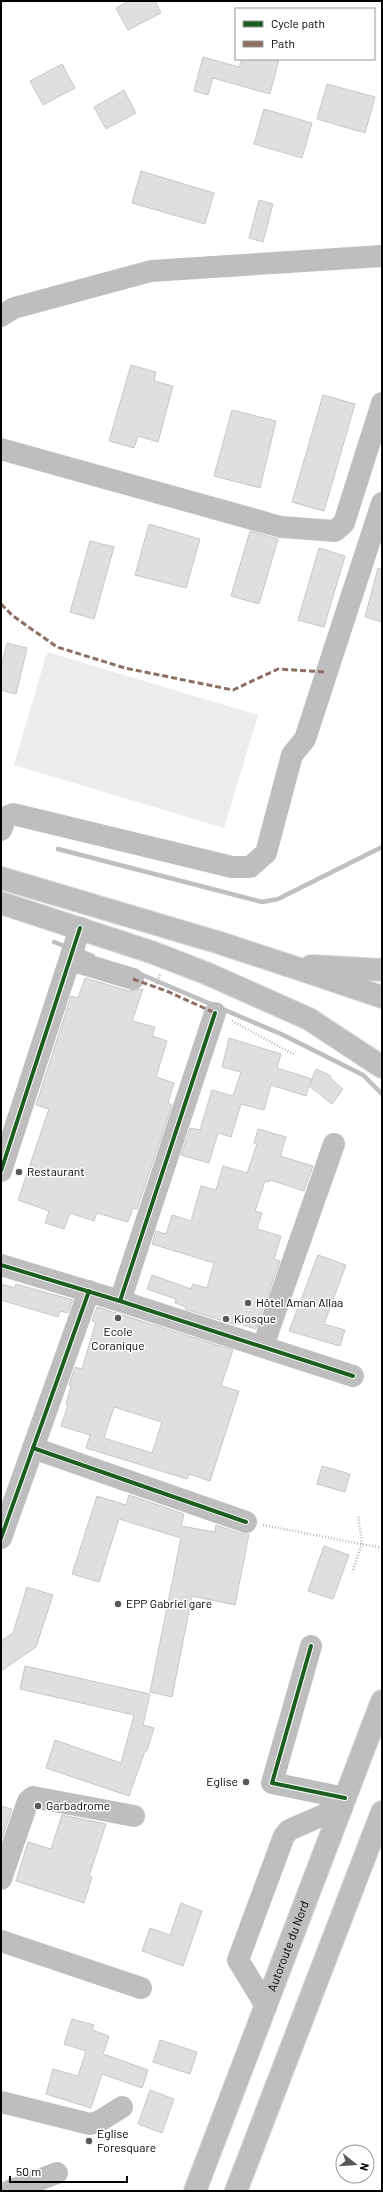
<svg xmlns="http://www.w3.org/2000/svg" width="383" height="2192" font-family="Barlow,sans-serif">
<style>
.garden{fill:#ececec}
.lines{fill:none;stroke-linecap:round;stroke-linejoin:round}
.stream{stroke:#bfbfbf;stroke-width:4.5}
.building{fill:#dfdfdf;stroke:#c7c7c7;fill-rule:evenodd}
.major-casing{stroke:#dbdbdb;stroke-width:24}
.highway-casing{stroke:#dbdbdb;stroke-width:24}
.path{stroke:#b9b9b9;stroke-width:2.5;stroke-dasharray:1 2;stroke-linecap:butt}
.minor{stroke:#bebebe;stroke-width:22}
.major{stroke:#bebebe;stroke-width:22}
.highway{stroke:#bebebe;stroke-width:22}
.quiet{stroke:#8d6e63;stroke-width:3;stroke-dasharray:6 3;stroke-linecap:butt}
.cycleway-casing{stroke:#fff;stroke-width:6}
.cycleway{stroke:#1b5e20;stroke-width:4}
.poi-dot{fill:#595959;stroke:#fff;stroke-width:1.5}
.labels{text-anchor:middle;stroke-width:3;stroke-linejoin:round;paint-order:stroke}
.poi-label{font-size:12px;fill:#000;stroke:#fff;text-anchor:start}
.street-label{font-size:12px;fill:#000;stroke:#fff}
</style>
<rect width="100%" height="100%" fill="#fff"/>
<!-- garden -->
<path class="garden" d="M47,652L258,715L224,828L14,765Z"/>
<g class="lines">
<!-- stream -->
<g class="stream">
<path d="M58,849L262,902L278,899L382,847"/>
<path d="M54,942L67,947"/>
<path d="M78,950L93,956"/>
<path d="M138,973L281,1034L363,1075L382,1094"/>
</g>
</g>
<!-- building -->
<g class="building">
<path d="M129,1H155L161,13L128,30L116,8Z"/>
<path d="M203,57L239,67L242,59H279L270,94L213,78L208,95L194,91Z"/>
<path d="M62,64L75,88L43,105L30,81Z"/>
<path d="M327,84L375,97L365,133L317,119Z"/>
<path d="M124,90L136,113L106,129L94,107Z"/>
<path d="M264,109L312,123L302,158L254,144Z"/>
<path d="M141,171L214,193L205,224L132,203Z"/>
<path d="M259,200L273,204L263,242L249,238Z"/>
<path d="M131,365L156,372L154,381L173,386L158,442L138,436L134,448L109,441Z"/>
<path d="M323,395L355,404L324,511L292,502Z"/>
<path d="M232,410L276,421L260,488L214,476Z"/>
<path d="M149,524L200,539L186,588L135,575Z"/>
<path d="M250,531L278,539L259,604L231,596Z"/>
<path d="M90,541L114,547L94,619L70,612Z"/>
<path d="M319,548L345,556L324,627L298,620Z"/>
<path d="M378,568L382,569V622L365,617Z"/>
<path d="M7,643L27,648L16,694L1,690V667Z"/>
<path d="M85,978L129,991L143,989L132,1021L155,1027L152,1036L167,1041L156,1077L174,1083L168,1103L172,1105L137,1209L133,1208L128,1222L97,1213L94,1221L70,1213L64,1229L45,1223L49,1211L18,1200L49,1109L36,1105L71,996L78,998Z"/>
<path d="M229,1038L281,1054L277,1068L312,1079L310,1084L316,1069L331,1076L330,1078L343,1089L332,1104L309,1086L306,1096L271,1085L264,1110L241,1104L231,1137L218,1133L209,1163L181,1155L190,1128L200,1130L212,1090L233,1096L241,1072L222,1067Z"/>
<path d="M258,1129L286,1137L280,1156L313,1166L304,1191L270,1180L269,1182L265,1181L255,1211L262,1213L257,1229L281,1236L274,1259L280,1261L256,1329L237,1323L236,1325L185,1309L186,1307L175,1303L176,1299L147,1289L152,1275L191,1289L193,1284L207,1288L214,1263L152,1244L156,1231L166,1234L172,1215L191,1221L201,1186L216,1190L223,1166L247,1173L257,1144L254,1143Z"/>
<path d="M318,1255L346,1265L324,1324L345,1330L340,1346L289,1331Z"/>
<path d="M1,1284L15,1288L16,1284L73,1300L68,1313L60,1311L58,1317L1,1300Z"/>
<path d="M97,1307L233,1350L221,1386L239,1391L210,1481L189,1474L187,1479L86,1448L90,1435L61,1426L68,1405L66,1404L71,1386L69,1385L75,1367L82,1369L96,1322L92,1321ZM114,1407L162,1422L152,1453L104,1438Z"/>
<path d="M322,1466L350,1474L345,1492L317,1484Z"/>
<path d="M129,1495L184,1514L181,1526L215,1532L216,1525L242,1534H249L235,1605L192,1596L172,1697L150,1692L181,1538L119,1519L99,1582L72,1574L97,1496L126,1505Z"/>
<path d="M324,1546L349,1555L333,1599L308,1591Z"/>
<path d="M27,1587L53,1595L36,1647L1,1671V1641L13,1633Z"/>
<path d="M25,1666L150,1694L143,1725L154,1728L147,1751H145L129,1796L46,1768L55,1740L121,1763L134,1715L20,1689Z"/>
<path d="M1,1806L12,1809L1,1841Z"/>
<path d="M62,1815L106,1824L89,1876L92,1877L84,1903L16,1881L28,1842L51,1849Z"/>
<path d="M181,1903L202,1911L183,1966L142,1951L150,1928L170,1935Z"/>
<path d="M72,2019L94,2025L92,2030L109,2036L103,2054L148,2070L142,2088L102,2074L91,2108L46,2094L53,2069L78,2076L86,2051L64,2044Z"/>
<path d="M160,2040L197,2052L190,2074L153,2062Z"/>
<path d="M150,2090L174,2099L162,2133L138,2124Z"/>
</g>
<g class="lines">
<!-- major casing -->
<g class="major-casing">
<g id="major">
<path d="M1,878L220,943L287,965"/>
<path d="M1,903L154,953L208,974L309,1019"/>
</g>
</g>
<!-- highway casing -->
<g class="highway-casing">
<g id="highway">
<path d="M287,965L382,997"/>
<path d="M311,966L382,970"/>
<path d="M309,1019L382,1067"/>
<path id="s1" d="M195,2191L382,1701"/>
<path d="M236,2191L382,1812"/>
</g>
</g>
<!-- path -->
<g class="path">
<path d="M156,987L160,974"/>
<path d="M232,1021L295,1055"/>
<path d="M263,1525L382,1548"/>
<path d="M353,1570L362,1543L358,1515"/>
</g>
<!-- minor -->
<g class="minor">
<path d="M1,316L14,308L151,271L382,256"/>
<path d="M1,449L281,527L335,531L344,523L382,403"/>
<path d="M1,830L6,817L13,814L232,867H250L266,853L292,755L305,739L382,503"/>
<path d="M70,960L133,979"/>
<path d="M1,1171L80,928"/>
<path d="M1,1265L120,1301L353,1376"/>
<path d="M120,1301L215,1013"/>
<path d="M263,1346L334,1144"/>
<path d="M33,1448L246,1522"/>
<path d="M1,1538L89,1291"/>
<path d="M311,1646L272,1783L345,1798"/>
<path d="M1,1879L28,1801L33,1797L134,1816"/>
<path d="M1,1941L141,1988"/>
<path d="M266,2006L238,1960L284,1836L289,1830L342,1807"/>
<path d="M1,2102L90,2124L98,2122L122,2107"/>
<path d="M9,2191L57,2173"/>
</g>
<!-- major -->
<use href="#major" class="major"/>
<!-- highway -->
<use href="#highway" class="highway"/>
<!-- quiet -->
<g class="quiet">
<path d="M1,604L13,616L57,647L125,668L233,690L278,669L325,672"/>
<path d="M133,979L169,992L215,1013"/>
</g>
<!-- cycleway casing -->
<g class="cycleway-casing">
<g id="cycleway">
<path d="M1,1171L80,928"/>
<path d="M1,1265L120,1301L353,1376"/>
<path d="M120,1301L215,1013"/>
<path d="M33,1448L246,1522"/>
<path d="M1,1538L89,1291"/>
<path d="M311,1646L272,1783L345,1798"/>
</g>
</g>
<!-- cycleway -->
<use href="#cycleway" class="cycleway"/>
</g>
<!-- markers -->
<g class="poi-dot">
<circle cx="19" cy="1172" r="4"/>
<circle cx="248" cy="1303" r="4"/>
<circle cx="118" cy="1318" r="4"/>
<circle cx="226" cy="1319" r="4"/>
<circle cx="118" cy="1604" r="4"/>
<circle cx="246" cy="1782" r="4"/>
<circle cx="38" cy="1806" r="4"/>
<circle cx="89" cy="2141" r="4"/>
</g>
<g class="labels">
<!-- poi labels -->
<g class="poi-label">
<text x="27" y="1176">Restaurant</text>
<text x="256" y="1307">Hôtel Aman Allaa</text>
<text x="234" y="1323">Kiosque</text>
<text x="118" y="1336" text-anchor="middle">Ecole<tspan x="118" dy="14">Coranique</tspan></text>
<text x="126" y="1608">EPP Gabriel gare</text>
<text x="238" y="1786" text-anchor="end">Eglise</text>
<text x="46" y="1810">Garbadrome</text>
<text x="97" y="2138">Eglise<tspan x="97" dy="14">Foresquare</tspan></text>
</g>
<!-- street labels -->
<g class="street-label">
<text dy="4" stroke="none"><textPath href="#s1" startOffset="262">Autoroute du Nord</textPath></text>
</g>
</g>
<!-- border -->
<rect width="383" height="2192" fill="none" stroke="#000000" stroke-width="4"/>
<!-- legend -->
<rect x="235" y="8" width="140" height="52" fill="#ffffff" stroke="#999999"/>
<rect x="243" y="21" width="20" height="6" fill="#1b5e20" stroke="#999999"/>
<text x="271" y="28" font-size="12" fill="#000000">Cycle path</text>
<rect x="243" y="41" width="20" height="6" fill="#8d6e63" stroke="#999999"/>
<text x="271" y="48" font-size="12" fill="#000000">Path</text>
<!-- north arrow -->
<g transform="translate(355 2164) rotate(107)"><circle r="19" fill="#ffffff" stroke="#999999"/>
<path d="M0-3L7 15L0 10L-7 15Z" fill="#595959"/>
<text y="-6" font-size="11" font-weight="bold" text-anchor="middle" fill="#000000">N</text>
</g>
<!-- scale -->
<path d="M10 2176v6h117v-6" fill="none" stroke="#000000" stroke-width="2"/>
<text x="16" y="2176" font-size="12" fill="#000000" stroke="#ffffff" stroke-width="3" paint-order="stroke">50 m</text>
</svg>
